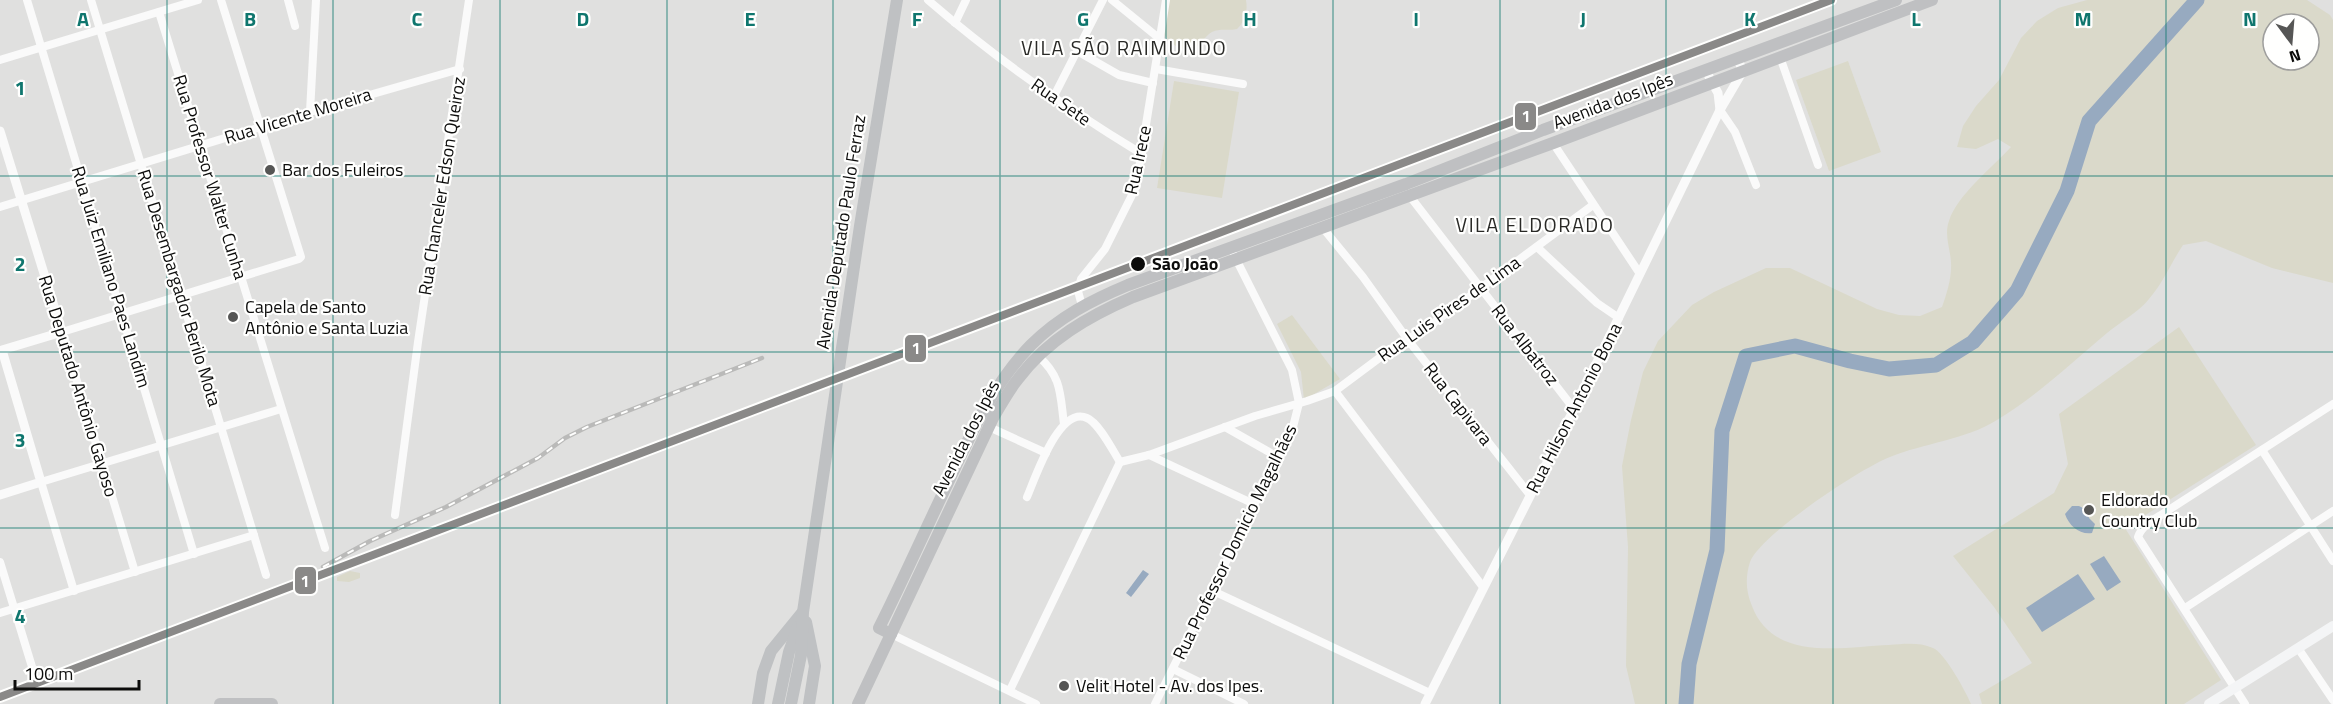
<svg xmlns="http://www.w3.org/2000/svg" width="2333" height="704" font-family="'Titillium Web',sans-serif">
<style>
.green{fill:#dad9ca;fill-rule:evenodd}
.water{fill:#97aac0}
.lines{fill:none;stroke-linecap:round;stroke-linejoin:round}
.river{stroke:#97aac0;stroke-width:15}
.minor{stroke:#fafafa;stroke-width:8}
.tertiary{stroke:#fafafa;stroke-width:9}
.secondary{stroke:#f4f5f6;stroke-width:10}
.primary{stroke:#bfc0c2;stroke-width:12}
.trunk{stroke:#bfc1c3;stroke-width:12}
.rail-casing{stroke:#babab9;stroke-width:4.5}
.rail{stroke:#fffffe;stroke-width:2;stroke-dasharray:7;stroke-linecap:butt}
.rail-1-casing{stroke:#fffffe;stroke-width:12}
.rail-1{stroke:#8a8988;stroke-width:8}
.grid{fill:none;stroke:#0f766e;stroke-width:1.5;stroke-opacity:0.55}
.poi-dot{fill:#565655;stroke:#fffffe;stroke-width:2}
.stop-dot{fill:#0c0c0b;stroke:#fffffe;stroke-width:2}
.labels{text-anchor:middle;stroke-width:4.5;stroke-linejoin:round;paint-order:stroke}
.street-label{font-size:18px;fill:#0c0c0b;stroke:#fffffe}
.poi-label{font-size:18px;fill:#0c0c0b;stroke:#fffffe;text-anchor:start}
.stop-label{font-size:18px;font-weight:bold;fill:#0c0c0b;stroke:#fffffe;text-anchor:start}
.neighbourhood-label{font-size:20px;letter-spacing:1.5px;fill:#292926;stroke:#fffffe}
.grid-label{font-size:20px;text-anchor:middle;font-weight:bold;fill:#0f766e;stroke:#fffffe;stroke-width:4.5;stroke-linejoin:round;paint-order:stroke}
.line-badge{stroke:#fffffe;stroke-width:2}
.badge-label{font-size:16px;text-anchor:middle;font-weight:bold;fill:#fff}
</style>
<rect width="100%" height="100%" fill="#e0e0df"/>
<!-- green -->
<g class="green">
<path d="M1169,0H1246C1248,11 1245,21 1237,29C1228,31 1220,28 1212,32C1206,35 1203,42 1197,46C1184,54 1171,45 1164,34Z"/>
<path d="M2087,0H2307L2330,15L2333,20V283L2272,268L2206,241L2183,245C2171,263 2163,283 2149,299C2139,312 2120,322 2107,333C2071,363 2037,396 1997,420C1965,440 1924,443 1890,457C1861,468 1760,535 1750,562C1745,578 1746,592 1752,606C1773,662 1842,647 1889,645C1904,644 1919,642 1933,648C1945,653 1966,692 1971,704H1635L1626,666L1628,547L1622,466L1631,420L1643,372L1658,341L1692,305L1714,292L1766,268H1790L1877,309L1899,315L1920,316L1942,307C1947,293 1952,277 1951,262C1950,248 1944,234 1949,221C1957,195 1993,167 2011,147L1998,139L1976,149L1957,147L1963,126L1976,106L1999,80L2021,38L2037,21L2058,8ZM2273,24H2309V60H2273Z"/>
<path d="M1848,61L1881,152L1829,171L1796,80Z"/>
<path d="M1174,81L1239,92L1222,198L1157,188Z"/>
<path d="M1292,315L1340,379L1304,400L1301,372L1277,324Z"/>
<path d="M2179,327L2256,445L2125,528L2221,680L2184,704H1982L1979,694L2032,663L1994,607L1953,556L2054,493L2068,464L2059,414Z"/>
<path d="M350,571L360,573V578L349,582L337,581V577Z"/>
</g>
<!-- water -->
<g class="water">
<path d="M2072,506H2079L2087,510L2089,518L2095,524L2092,533C2080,535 2069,526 2065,514Z"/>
<path d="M2104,556L2121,582L2107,591L2090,564Z"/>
<path d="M1143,570L1149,574L1131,597L1126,593Z"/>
<path d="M2078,574L2095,599L2042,632L2026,608Z"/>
</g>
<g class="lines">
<!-- river -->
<path class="river" d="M1686,704L1689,664L1717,550L1722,431L1746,356L1795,346L1850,361L1889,369L1936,365L1973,342L2017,291L2067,191L2089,121L2197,0"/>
<!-- minor -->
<g class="minor">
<path d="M27,0L194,554"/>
<path d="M91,0L266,575"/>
<path d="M288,0L295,26"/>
<path d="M928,0C995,58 1066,108 1142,154"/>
<path d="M1112,0L1160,39"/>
<path d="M159,12L325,548"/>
<path d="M955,23L966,0"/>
<path d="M1077,51L1119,75L1153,83"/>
<path d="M1780,57L1818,165"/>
<path d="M0,60L198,0"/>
<path d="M1156,69L1243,84"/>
<path d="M1053,98L1103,0"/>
<path d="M1720,110L1735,132L1756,185"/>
<path d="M310,112L316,0"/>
<path d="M1553,143L1640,274"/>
<path d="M1409,195L1574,409"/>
<path d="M0,207L310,112L460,69"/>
<path d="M1322,227L1363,277L1408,340L1530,495"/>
<path d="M1537,247L1597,303L1619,318"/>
<path d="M1082,306L1078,291L1081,279L1105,249L1136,187L1166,0"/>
<path d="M1038,356C1062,377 1060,394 1064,424"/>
<path d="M1335,391L1483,587"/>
<path d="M989,427L1046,453"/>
<path d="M1225,427L1278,457"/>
<path d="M2262,450L2333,561"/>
<path d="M1149,455L1254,504"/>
<path d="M1120,462L1149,455L1255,416L1307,401L1335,391L1390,350L1428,327L1593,205"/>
<path d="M1027,497C1035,479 1059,405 1087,418C1099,423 1113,451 1120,462"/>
<path d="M395,515L418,342L469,0"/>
<path d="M0,562L33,670"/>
<path d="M135,572L62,332L299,259L301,257L221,0"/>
<path d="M1211,590L1430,693"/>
<path d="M74,591L41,482L281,409"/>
<path d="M2185,608L2333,511"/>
<path d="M0,613L254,535"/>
<path d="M891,634L1036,704"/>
<path d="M2298,648L2333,700"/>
<path d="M1173,669L1244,704"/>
<path d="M1010,690L1120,462"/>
<path d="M1155,704L1293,427L1299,403L1292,370L1234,255"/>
<path d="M2245,704L2138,537C2142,525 2155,519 2164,513L2333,404"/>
</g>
<!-- tertiary -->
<g class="tertiary">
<path d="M1708,69L1709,77L1718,93L1720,110"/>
<path d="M0,131L62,332L2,350L41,482L0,495"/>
<path d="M1425,704L1574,409L1720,110L1743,71L1737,58"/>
</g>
<!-- secondary -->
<path class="secondary" d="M2209,704L2333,626"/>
<!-- primary -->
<g class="primary">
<path d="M891,634L879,628C902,582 923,535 945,489C969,438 992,385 1031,345C1059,317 1092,300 1128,285L1406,184L1543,130L1896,0"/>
<path d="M220,704H272"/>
<path d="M858,704L993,418C1001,405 1008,391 1018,379C1047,340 1089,316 1133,297L1553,143L1932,0"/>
</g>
<!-- trunk -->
<g class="trunk">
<path d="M806,622L815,666L809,704"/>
<path d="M758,704L763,673L771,651L802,613"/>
<path d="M778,704L789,652L798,627"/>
<path d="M791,704L801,655L803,612L860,226L897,0"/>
</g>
<!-- rail casing -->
<g class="rail-casing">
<g id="rail">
<path d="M323,567L370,541L446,507L538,458L565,438L587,427L762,358"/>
<path d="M0,699L23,690"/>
</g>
</g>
<!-- rail -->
<use href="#rail" class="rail"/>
<!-- rail-1 casing -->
<g class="rail-1-casing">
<path id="rail-1" d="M0,697L1831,0"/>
</g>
<!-- rail-1 -->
<use href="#rail-1" class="rail-1"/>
</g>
<!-- grid -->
<path class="grid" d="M167,0V704M333,0V704M500,0V704M667,0V704M833,0V704M1000,0V704M1166,0V704M1333,0V704M1500,0V704M1666,0V704M1833,0V704M2000,0V704M2166,0V704M0,176H2333M0,352H2333M0,528H2333"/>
<!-- markers -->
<g class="poi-dot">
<circle cx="270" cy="170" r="6"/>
<circle cx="233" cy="317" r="6"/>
<circle cx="2089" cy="510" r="6"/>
<circle cx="1064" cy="686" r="6"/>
</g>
<circle class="stop-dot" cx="1138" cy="264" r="8"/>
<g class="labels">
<!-- street labels -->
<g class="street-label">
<text transform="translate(1613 101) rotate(-21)" y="6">Avenida dos Ipês</text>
<text transform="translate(1061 102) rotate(35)" y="6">Rua Sete</text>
<text transform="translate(298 116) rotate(-17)" y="6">Rua Vicente Moreira</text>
<text transform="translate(1138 160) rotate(-78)" y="6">Rua Irece</text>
<text transform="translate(210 177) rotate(73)" y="6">Rua Professor Walter Cunha</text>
<text transform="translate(442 186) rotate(-81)" y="6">Rua Chanceler Edson Queiroz</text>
<text transform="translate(841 232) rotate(-81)" y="6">Avenida Deputado Paulo Ferraz</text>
<text transform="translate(111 277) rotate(73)" y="6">Rua Juiz Emiliano Paes Landim</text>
<text transform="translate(179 288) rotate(73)" y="6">Rua Desembargador Berilo Mota</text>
<text transform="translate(1449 309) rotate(-35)" y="6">Rua Luis Pires de Lima</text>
<text transform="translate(1525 345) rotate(52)" y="6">Rua Albatroz</text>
<text transform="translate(78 386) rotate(73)" y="6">Rua Deputado Antônio Gayoso</text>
<text transform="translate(1458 404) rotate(52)" y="6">Rua Capivara</text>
<text transform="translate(1574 408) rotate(-63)" y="6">Rua Hilson Antonio Bona</text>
<text transform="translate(966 438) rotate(-63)" y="6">Avenida dos Ipês</text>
<text transform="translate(1235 542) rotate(-64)" y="6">Rua Professor Domicio Magalhães</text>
</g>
<!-- poi labels -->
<g class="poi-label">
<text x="282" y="176">Bar dos Fuleiros</text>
<text x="245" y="313">Capela de Santo<tspan x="245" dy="21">Antônio e Santa Luzia</tspan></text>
<text x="2101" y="506">Eldorado<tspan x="2101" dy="21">Country Club</tspan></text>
<text x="1076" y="692">Velit Hotel - Av. dos Ipes.</text>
</g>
<!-- stop labels -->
<g class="stop-label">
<text x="1152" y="270">São João</text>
</g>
<!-- neighbourhood labels -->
<g class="neighbourhood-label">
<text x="1124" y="55">VILA SÃO RAIMUNDO</text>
<text x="1535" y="232">VILA ELDORADO</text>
</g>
</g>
<g class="grid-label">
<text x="83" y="26">A</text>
<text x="250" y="26">B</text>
<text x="417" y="26">C</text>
<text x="583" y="26">D</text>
<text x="750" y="26">E</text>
<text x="917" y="26">F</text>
<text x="1083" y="26">G</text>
<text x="1250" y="26">H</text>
<text x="1416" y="26">I</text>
<text x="1583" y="26">J</text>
<text x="1750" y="26">K</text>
<text x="1916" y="26">L</text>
<text x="2083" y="26">M</text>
<text x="2250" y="26">N</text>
<text x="20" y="95">1</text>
<text x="20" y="271">2</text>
<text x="20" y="447">3</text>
<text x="20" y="623">4</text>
</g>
<g class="line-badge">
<rect x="1514" y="102" width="23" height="29" rx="6" fill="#8a8988"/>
<rect x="904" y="334" width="23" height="29" rx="6" fill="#8a8988"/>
<rect x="294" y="566" width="23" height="29" rx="6" fill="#8a8988"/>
</g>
<g class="badge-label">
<text x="1526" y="122">1</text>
<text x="916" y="354">1</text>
<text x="305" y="587">1</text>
</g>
<!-- north arrow -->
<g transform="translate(2291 42) rotate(164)"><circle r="28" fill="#fffffe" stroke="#9e9e9d" stroke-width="1.5"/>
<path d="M0-4.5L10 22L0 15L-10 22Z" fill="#565655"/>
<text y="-9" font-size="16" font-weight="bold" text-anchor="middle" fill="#0c0c0b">N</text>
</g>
<!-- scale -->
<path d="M15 680v9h124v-9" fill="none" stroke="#0c0c0b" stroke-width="3"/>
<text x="24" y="680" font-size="18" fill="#0c0c0b" stroke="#fffffe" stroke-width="4.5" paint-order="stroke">100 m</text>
</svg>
